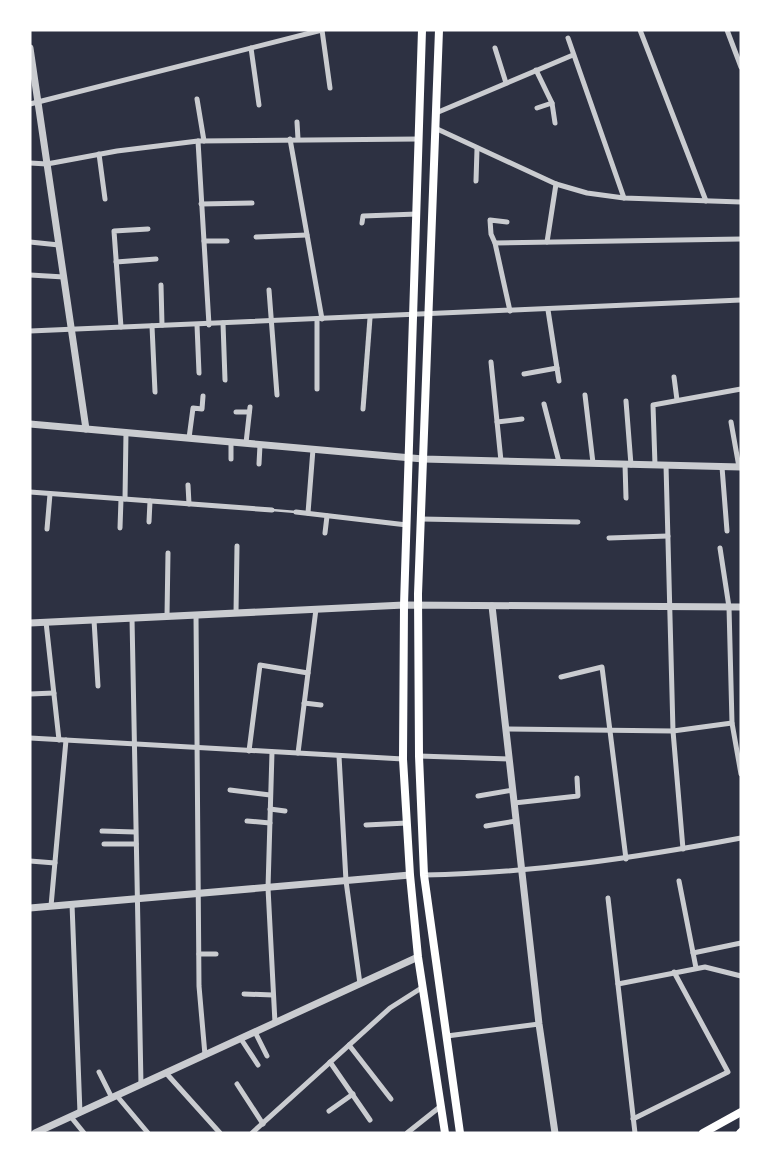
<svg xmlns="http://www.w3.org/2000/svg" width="771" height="1163" font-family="Ubuntu,sans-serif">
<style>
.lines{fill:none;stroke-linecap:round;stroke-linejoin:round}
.service{stroke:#caccd0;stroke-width:2.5}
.minor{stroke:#caccd0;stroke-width:5}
.tertiary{stroke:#caccd0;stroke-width:7}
.secondary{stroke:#fff;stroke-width:8}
</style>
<rect width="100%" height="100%" fill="#2d3142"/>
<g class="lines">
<!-- service -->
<path class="service" d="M272,510L296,512"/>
<!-- minor -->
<g class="minor">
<path d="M322,30L330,88"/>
<path d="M640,30L706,201"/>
<path d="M727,30L741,67"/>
<path d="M568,38L624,198"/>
<path d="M251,48L259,105"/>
<path d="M495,48L506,83"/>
<path d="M536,70L552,103L555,123"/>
<path d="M197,99L204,141"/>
<path d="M30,104L322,30"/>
<path d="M537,108L552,103"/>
<path d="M436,113L573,55"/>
<path d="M297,122L298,139"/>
<path d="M435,128L556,184L587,193L624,198L741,202"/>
<path d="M290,139L322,319"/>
<path d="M198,141L209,325"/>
<path d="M99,154L105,199"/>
<path d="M30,163L47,164L117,151L198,141L419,139"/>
<path d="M476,181L477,149"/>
<path d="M201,204L252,203"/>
<path d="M507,222L490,220L491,234L495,243L510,311"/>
<path d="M362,223L363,216L417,214"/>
<path d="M256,237L307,235"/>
<path d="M204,241H227"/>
<path d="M30,242L59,245"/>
<path d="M547,242L556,184"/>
<path d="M495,243L741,239"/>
<path d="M116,262L156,259"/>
<path d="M30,275L64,277"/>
<path d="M161,285L162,325"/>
<path d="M269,290L277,395"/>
<path d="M548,310L559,381"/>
<path d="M317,320V389"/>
<path d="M223,323L225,380"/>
<path d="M197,325L199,373"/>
<path d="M152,326L155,392"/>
<path d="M121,327L114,231L148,229"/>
<path d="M30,331L741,300"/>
<path d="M491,362L501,461"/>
<path d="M524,374L557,368"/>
<path d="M674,377L677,400"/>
<path d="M585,395L593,463"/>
<path d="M626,401L631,465"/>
<path d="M544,404L559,462"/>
<path d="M363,409L370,318"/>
<path d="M236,412H249"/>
<path d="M497,422L522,419"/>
<path d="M731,422L739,467"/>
<path d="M189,438L193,408L202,409L203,396"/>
<path d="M246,443L250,407"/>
<path d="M231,459V442"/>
<path d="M259,464L260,445"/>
<path d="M625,464L626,498"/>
<path d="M655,465L653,405L741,389"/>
<path d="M666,465L673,731L683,849"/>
<path d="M722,467L727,531"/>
<path d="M188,485L189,504"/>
<path d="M30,492L272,510"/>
<path d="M125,499L126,432"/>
<path d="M296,512L407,525"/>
<path d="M308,513L313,449"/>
<path d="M421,519L578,522"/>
<path d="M149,522L150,501"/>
<path d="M120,528L121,499"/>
<path d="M47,529L50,494"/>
<path d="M325,533L327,516"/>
<path d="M609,538L668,536"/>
<path d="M720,548L729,607L732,723L741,774"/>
<path d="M236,613L237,546"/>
<path d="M196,615L199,986L205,1055"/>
<path d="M167,616L168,553"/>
<path d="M132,618L141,1085"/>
<path d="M94,620L98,686"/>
<path d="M46,622L59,740"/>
<path d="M561,677L602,667L626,859"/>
<path d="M30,694L54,693"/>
<path d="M304,703L321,705"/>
<path d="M506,729L673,731L732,723"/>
<path d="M30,738L403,759"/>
<path d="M249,751L260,665L308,673"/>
<path d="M272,752L268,888L275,1023"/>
<path d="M298,753L316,609"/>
<path d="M339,756L346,881L360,984"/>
<path d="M419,756L509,759"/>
<path d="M230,790L270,795"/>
<path d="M478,796L513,790"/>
<path d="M514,803L578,796L577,778"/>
<path d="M270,809L285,811"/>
<path d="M247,821L270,823"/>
<path d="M366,825L407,823"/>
<path d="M486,826L516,821"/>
<path d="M102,831L135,832"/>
<path d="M104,844H136"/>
<path d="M30,861L55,863"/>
<path d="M424,875C533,873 635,858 741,838"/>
<path d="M679,881L696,968"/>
<path d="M608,898L635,1133"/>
<path d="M72,904L80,1113"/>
<path d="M51,906L66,740"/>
<path d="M693,953L741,943"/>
<path d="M199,954H216"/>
<path d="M618,984L705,967L741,976"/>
<path d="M244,994L273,995"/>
<path d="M255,1032L267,1056"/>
<path d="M447,1036L539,1024"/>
<path d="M241,1039L258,1065"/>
<path d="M349,1045L391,1099"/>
<path d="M330,1062L370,1120"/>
<path d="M99,1072L112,1098"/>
<path d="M166,1073L220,1133"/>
<path d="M237,1084L263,1124"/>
<path d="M117,1096L148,1133"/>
<path d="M329,1111L353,1094"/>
<path d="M71,1117L84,1133"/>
<path d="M633,1119L728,1072L674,972"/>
<path d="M252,1133L390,1008L423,987"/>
<path d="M407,1133L441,1106"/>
</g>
<!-- tertiary -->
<g class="tertiary">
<path d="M30,48L86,429"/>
<path d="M30,424L423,459L741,467"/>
<path d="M492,606L539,1024L555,1133"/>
<path d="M30,623L404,605L741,607"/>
<path d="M30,908L410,875"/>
<path d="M35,1133L418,957"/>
</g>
<!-- secondary -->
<g class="secondary">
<path d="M422,30L404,605L403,759L410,875L418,957L445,1133"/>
<path d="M439,30L418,594L419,756L424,875L460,1133"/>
<path d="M703,1133L741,1112"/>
<path d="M740,1133L741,1132"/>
</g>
</g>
<!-- border -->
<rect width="771" height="1163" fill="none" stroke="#ffffff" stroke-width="63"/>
</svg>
